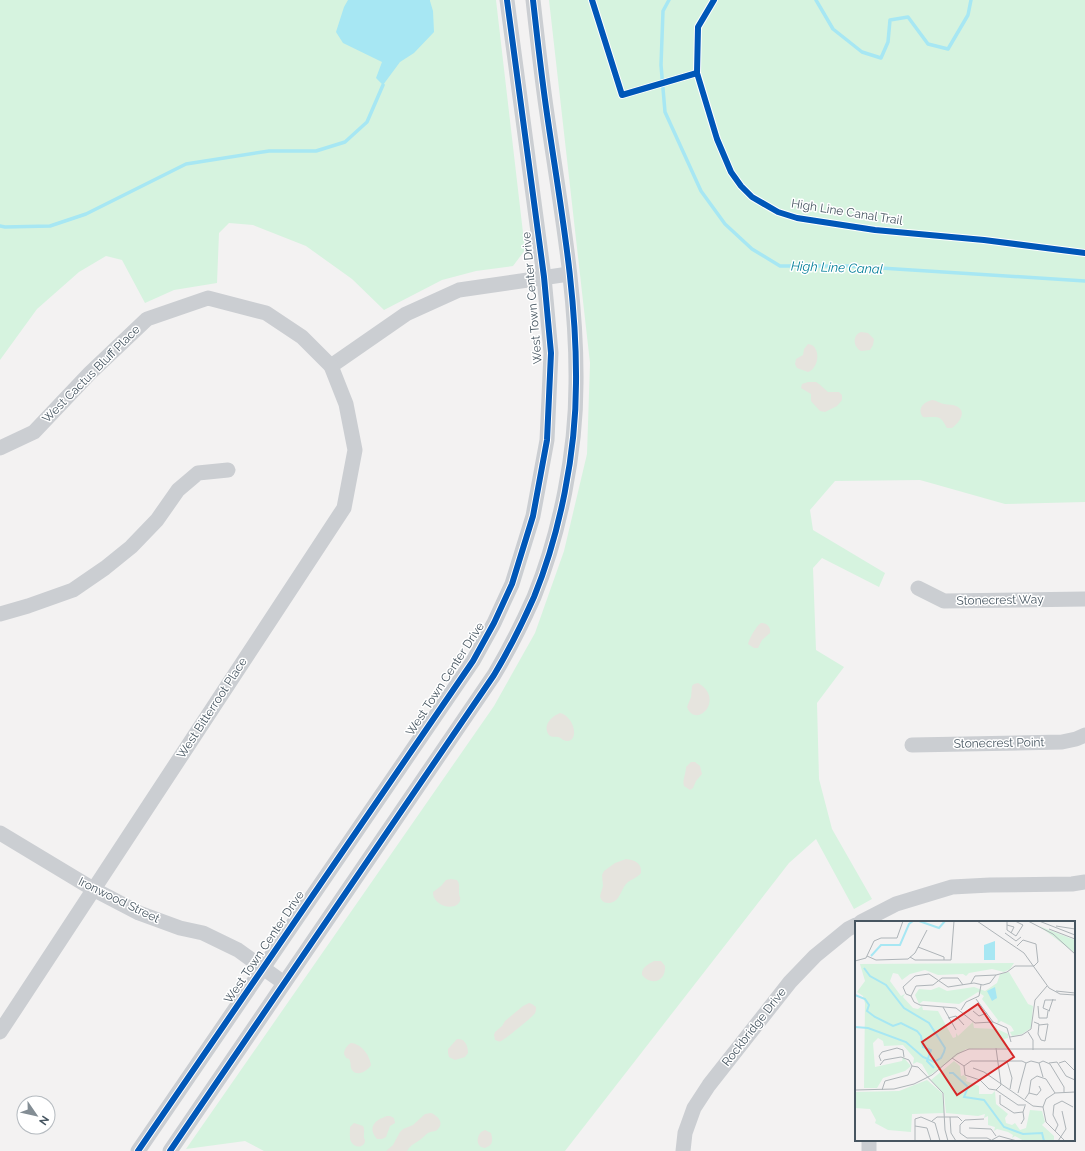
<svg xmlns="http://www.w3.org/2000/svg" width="1085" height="1151" font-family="Raleway,sans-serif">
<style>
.green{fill:#d6f3df}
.sand{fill:#e6e4de}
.water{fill:#a7e7f3}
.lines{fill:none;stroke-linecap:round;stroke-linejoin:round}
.stream{stroke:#a7e7f3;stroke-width:3.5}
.minor{stroke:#cbced2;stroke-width:15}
.cycleway-casing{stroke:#fff;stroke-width:8}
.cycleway{stroke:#0057b8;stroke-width:6}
.labels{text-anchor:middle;stroke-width:3;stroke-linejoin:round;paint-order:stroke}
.street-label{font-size:12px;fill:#475661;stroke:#fff}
.water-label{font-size:13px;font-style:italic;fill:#037f99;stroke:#fff}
.inset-river{fill:none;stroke:#a7e7f3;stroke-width:2}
.inset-road{fill:none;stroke:#aeb4b8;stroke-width:1}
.view{fill:#d62828;fill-opacity:0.15;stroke:#d62828;stroke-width:2}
.inset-edge{fill:none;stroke:#475661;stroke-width:2}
</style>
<rect width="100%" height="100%" fill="#f3f2f2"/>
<!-- green -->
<g class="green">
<path d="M0,0H496L525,250L513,266L476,271L442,280L384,310L352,279L306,246L253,225L229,223L219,233L217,283L174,290L145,303L122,260L106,256L79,272L37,309L0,360Z"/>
<path d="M549,0H1085V502L1005,504L920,480L835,481L810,510L813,530L885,573L879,587L822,558L813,568L816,650L844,667L817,703L819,779L832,829L872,899L854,909L816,839L789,863L565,1151H264L245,1141L186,1149L494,706L535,633L564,551L587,454L590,363Z"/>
</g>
<!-- sand -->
<g class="sand">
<path d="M861,332L868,333L874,339L873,345L870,350L861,351C853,347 852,335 861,332Z"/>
<path d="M808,344C821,345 820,368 808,372L797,368L795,364L796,359L803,355L804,349Z"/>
<path d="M808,382H816L819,384L828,392H839L842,395V400L837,406L825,412L820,411L811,401V394L801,388L802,384Z"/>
<path d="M932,400C936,400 939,403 944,404C948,405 952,404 956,406C968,411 959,423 952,428H947C945,425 944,422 942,420C938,415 929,418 923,417C917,409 923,402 932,400Z"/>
<path d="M761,623C767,623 771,627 770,633L762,640L758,648H754L748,644C749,639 756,626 761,623Z"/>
<path d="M698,683C726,699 696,730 687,707L691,697L692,686L694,684Z"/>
<path d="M560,713C574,716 580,741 567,741C563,741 562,738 558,737C555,736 552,738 549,735C542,725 552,716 560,713Z"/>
<path d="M691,762H695L700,766L702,774L696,781L693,788L690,790L684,786C682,780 686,774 686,767Z"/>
<path d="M626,859C635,860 642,863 641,873C637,878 632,879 628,882C620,889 621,902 609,903C605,903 603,902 601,899L600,896L603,886L602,875L604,871L615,863Z"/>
<path d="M451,879L457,880C460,884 459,887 459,892C459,896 461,898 460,901C456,912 432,906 433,892L441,886L446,880Z"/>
<path d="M654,961H661L665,966C666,982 651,986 642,975C641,968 648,964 654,961Z"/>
<path d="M529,1003L532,1004L536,1007C536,1010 536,1011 535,1013C534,1016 504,1040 501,1041C499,1042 498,1041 495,1040L494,1035L495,1032L502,1026L505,1021L523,1006Z"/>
<path d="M457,1039C465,1038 468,1046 468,1053L465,1057L455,1060L449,1057L448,1053V1049Z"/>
<path d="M351,1043C362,1044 370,1056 371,1065C368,1071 357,1077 352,1070C350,1067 351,1064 350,1061C348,1056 348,1061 345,1056C342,1052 347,1045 351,1043Z"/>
<path d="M431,1113C438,1116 445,1123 437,1130C435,1132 431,1131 428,1133C426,1134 424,1137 421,1139C416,1143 410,1145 407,1151H386L393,1145L400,1132L403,1129L413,1125L425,1114Z"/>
<path d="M387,1116H390L394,1118L395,1123L390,1126L386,1137L382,1139H377C367,1127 375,1120 387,1116Z"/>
<path d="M354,1123L363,1126C365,1130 364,1130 364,1135C363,1137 365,1139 365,1141C364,1148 355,1148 352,1143C349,1140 350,1132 350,1127Z"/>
<path d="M485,1130L491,1133C493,1141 493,1145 485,1148C476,1147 476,1138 481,1132Z"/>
</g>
<!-- water -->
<path class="water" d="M348,0H430V1L433,11L434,32L414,53L400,62L383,85L376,78L382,62L343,43L336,32L344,7Z"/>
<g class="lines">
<!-- stream -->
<g class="stream">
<path d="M669,0L663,11L661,65L665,112L701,191L725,224L752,249L780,266H849L1085,281"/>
<path d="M816,0L833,29L862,52L881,58L888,42L890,20L908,17L928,44L948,49L968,15L971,0"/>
<path d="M0,226L5,227L50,226L86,214L186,164L269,151H316L345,142L367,122L383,85"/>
</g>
<!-- minor -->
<g class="minor">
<path d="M331,366L406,314L459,290L569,274"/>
<path d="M0,448L34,432L90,373L147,319L208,298L266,313L302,337L331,366L346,404L355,450L344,508L0,1032"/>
<path d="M918,588L944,601L1085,599"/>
<path d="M0,614L28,606L73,590L105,568L131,547L157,520L178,490L198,473L228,470"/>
<path d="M912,745L1062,742L1076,739L1085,735"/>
<path d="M0,833L93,889L139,913L180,928L203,933L238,950L284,983"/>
<path d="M861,922L896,904L952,887L990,885L1072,884L1085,882"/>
<path d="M869,1140V1151"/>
<path d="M138,1151L473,661L494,623L512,584L533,516L547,440L551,353L544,277L507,0"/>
<path d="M170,1151L494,675C509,650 522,624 534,597C560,533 576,453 576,383C577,291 559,199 546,107C541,72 537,36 533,0"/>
<path d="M683,1151L685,1133L694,1108L709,1085L790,982L815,956L848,929L856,925"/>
</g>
<!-- cycleway casing -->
<g class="cycleway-casing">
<g id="cycleway">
<path d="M592,0L622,95L697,73"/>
<path d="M714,0L698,27L697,73L717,139L731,172L741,186L752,197L778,212L797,218L875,230L984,240L1085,253"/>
<path d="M138,1151L473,661L494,623L512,584L533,516L547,440L551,353L544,277L507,0"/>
<path d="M170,1151L494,675C509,650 522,624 534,597C560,533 576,453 576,383C577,291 559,199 546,107C541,72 537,36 533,0"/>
</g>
</g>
<!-- cycleway -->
<use href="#cycleway" class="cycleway"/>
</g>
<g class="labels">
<!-- street labels -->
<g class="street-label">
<text transform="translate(847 212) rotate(9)" y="4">High Line Canal Trail</text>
<text transform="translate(532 298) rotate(-95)" y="4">West Town Center Drive</text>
<text transform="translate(91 374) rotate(-45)" y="4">West Cactus Bluff Place</text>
<text transform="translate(1000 600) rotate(-1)" y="4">Stonecrest Way</text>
<text transform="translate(445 679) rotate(-57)" y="4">West Town Center Drive</text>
<text transform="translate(212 708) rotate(-57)" y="4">West Bitterroot Place</text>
<text transform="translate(999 743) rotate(-1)" y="4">Stonecrest Point</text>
<text transform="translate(119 900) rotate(26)" y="4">Ironwood Street</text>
<text transform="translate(264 947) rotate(-56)" y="4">West Town Center Drive</text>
<text transform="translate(754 1027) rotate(-52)" y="4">Rockbridge Drive</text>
</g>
<!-- water labels -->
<g class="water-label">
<text transform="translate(837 267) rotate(2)" y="5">High Line Canal</text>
</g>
</g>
<!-- overview -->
<g transform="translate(855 921)">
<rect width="220" height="220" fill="#f3f2f2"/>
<path d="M184,5L220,19V32ZM159,42L155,48L149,51L137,48L114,52L111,55L108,53L83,54L70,49L55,53L47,59L43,53L38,52L35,60L46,75L50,73L48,76L58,87L63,88L67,85L68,89L83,90L98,117L101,116V112L103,115L118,101L119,107L140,108L141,104L142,108L153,113V117L149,118L153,127L111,128L74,155L67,143L62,141L58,143L59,137L48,124L29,125L28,120L23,117L18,122L20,146L47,140L48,136L56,145L50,150L28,157L22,167H9L10,82L8,75L2,71L10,60L5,43ZM154,51L173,83L178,85L176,107L167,113L157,115L155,111L159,110L156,105L146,100L142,103L143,99L127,78L129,75L123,71L104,83L68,80L64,83L60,74L64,68L76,69L84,66L92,70L119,66L130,70L142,62L145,53ZM99,140L105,145L106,155L109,154L112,157L111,160L124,165V173H137L140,170L141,183L153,193L150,197L151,202L157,204L160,202L165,209L171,207L175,189L187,190L190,201L187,204L199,215V220H169L160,215L157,217L158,214L153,211L142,208L139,210L140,206L133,204V195L129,197L130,193L123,195L91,192L89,173L76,159ZM72,159L87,172L89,192L57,193L56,211L33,209L20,202L21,199L15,188L0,187V171L44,170Z" fill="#d6f3df"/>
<path d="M140,20V39H129V24ZM140,66L142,77L137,80L132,70Z" fill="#a7e7f3"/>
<path class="inset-river" d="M64,0L84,7L90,0M16,35L26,24H45L54,3L58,0M0,74L10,78L14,84L12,90L20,96L38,105L46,102L62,110L66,115L68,126L76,129L72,140L79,147M0,106L13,107L51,121L68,136L79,141L86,137L89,131L90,127L74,102L49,87L31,64L15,55L9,47M94,152H98L113,166L109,176L129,179L149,206L168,213L187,212L189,220"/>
<path class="inset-road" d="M122,0L169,32L194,67L205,73L220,74M152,0V9L161,15L168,4L160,0M173,0L198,13L220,33M184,0L220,14M152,4L159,6L156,12M201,5L220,8M194,8L220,18M150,12L161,20L166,16M162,25L168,19L181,23L183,41L179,45M63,26L89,36V39M12,35L21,39L53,38L60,32L72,9M55,36L60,39H96L99,0M0,40L11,37L19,20L26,17H42L48,0M116,62L120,55L141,54M108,64L103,57H87L78,64L61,65L56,75L59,81L65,84L101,87L120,102L138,101M201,70L220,72M56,75L51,73L48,66L60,55L74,53L93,66L119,62L128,64L135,62L141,54L152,51L160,45H179M121,78L138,101L152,107L156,121M183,85L184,97H192L193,90M88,86L101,109M106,89L111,81L124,75L126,64M118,90L124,95L132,92M194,90L198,78M195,90L188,87L190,79H201M93,97L101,95L109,104M179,101L184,103L183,113L186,119L190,120L193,103L184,104M173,111L178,119V129M155,116L167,114L176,108L180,79L192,65M141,127L146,164M97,137L109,145M26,140L24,135L27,131L42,127L48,129L49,136M152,140L157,157L155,168M184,142L188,140L195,143L209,166V171M194,142L202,141L211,155L220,159M204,142L210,140L220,150M25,144L29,139L46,136L54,139L57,145L53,154L30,160L27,169M57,145L63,146L88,172L90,209L93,220M109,145L116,140H167L171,142M109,145L110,154L125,159L134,168L141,169L146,164M118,147L129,151L178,185L188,186M0,169L39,168L59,163L77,154L102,133L114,128H220M141,169L163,184H171M163,172L171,142L176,140L184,142L188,156M174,172L182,174L186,169L184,165M145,174V183L159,192L168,191L170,185M170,178L174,172L176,159L182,155L191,158L200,172M95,196L96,212L101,220M129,198L110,199L105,204V212L112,217H132L138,220M77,200L82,196H103L107,200M166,203L169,198L168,191M60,205L72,207L76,220M114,207L136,208L141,215M200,210L203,204L198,194L199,184L207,180L218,186M137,219L144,215L162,220M60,220V198L66,196L80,202L85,220M203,220L211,208L207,190M210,220L191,201L188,186L191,178L200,172L220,171"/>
<path class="view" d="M123,83L159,136L102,174L67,121Z"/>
<rect width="220" height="220" class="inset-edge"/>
</g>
<!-- north arrow -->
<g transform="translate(36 1115) rotate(124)"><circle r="19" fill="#ffffff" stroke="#b5bbc0"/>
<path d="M0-3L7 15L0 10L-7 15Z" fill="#838d94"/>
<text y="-6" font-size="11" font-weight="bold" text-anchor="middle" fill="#475661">N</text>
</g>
</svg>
